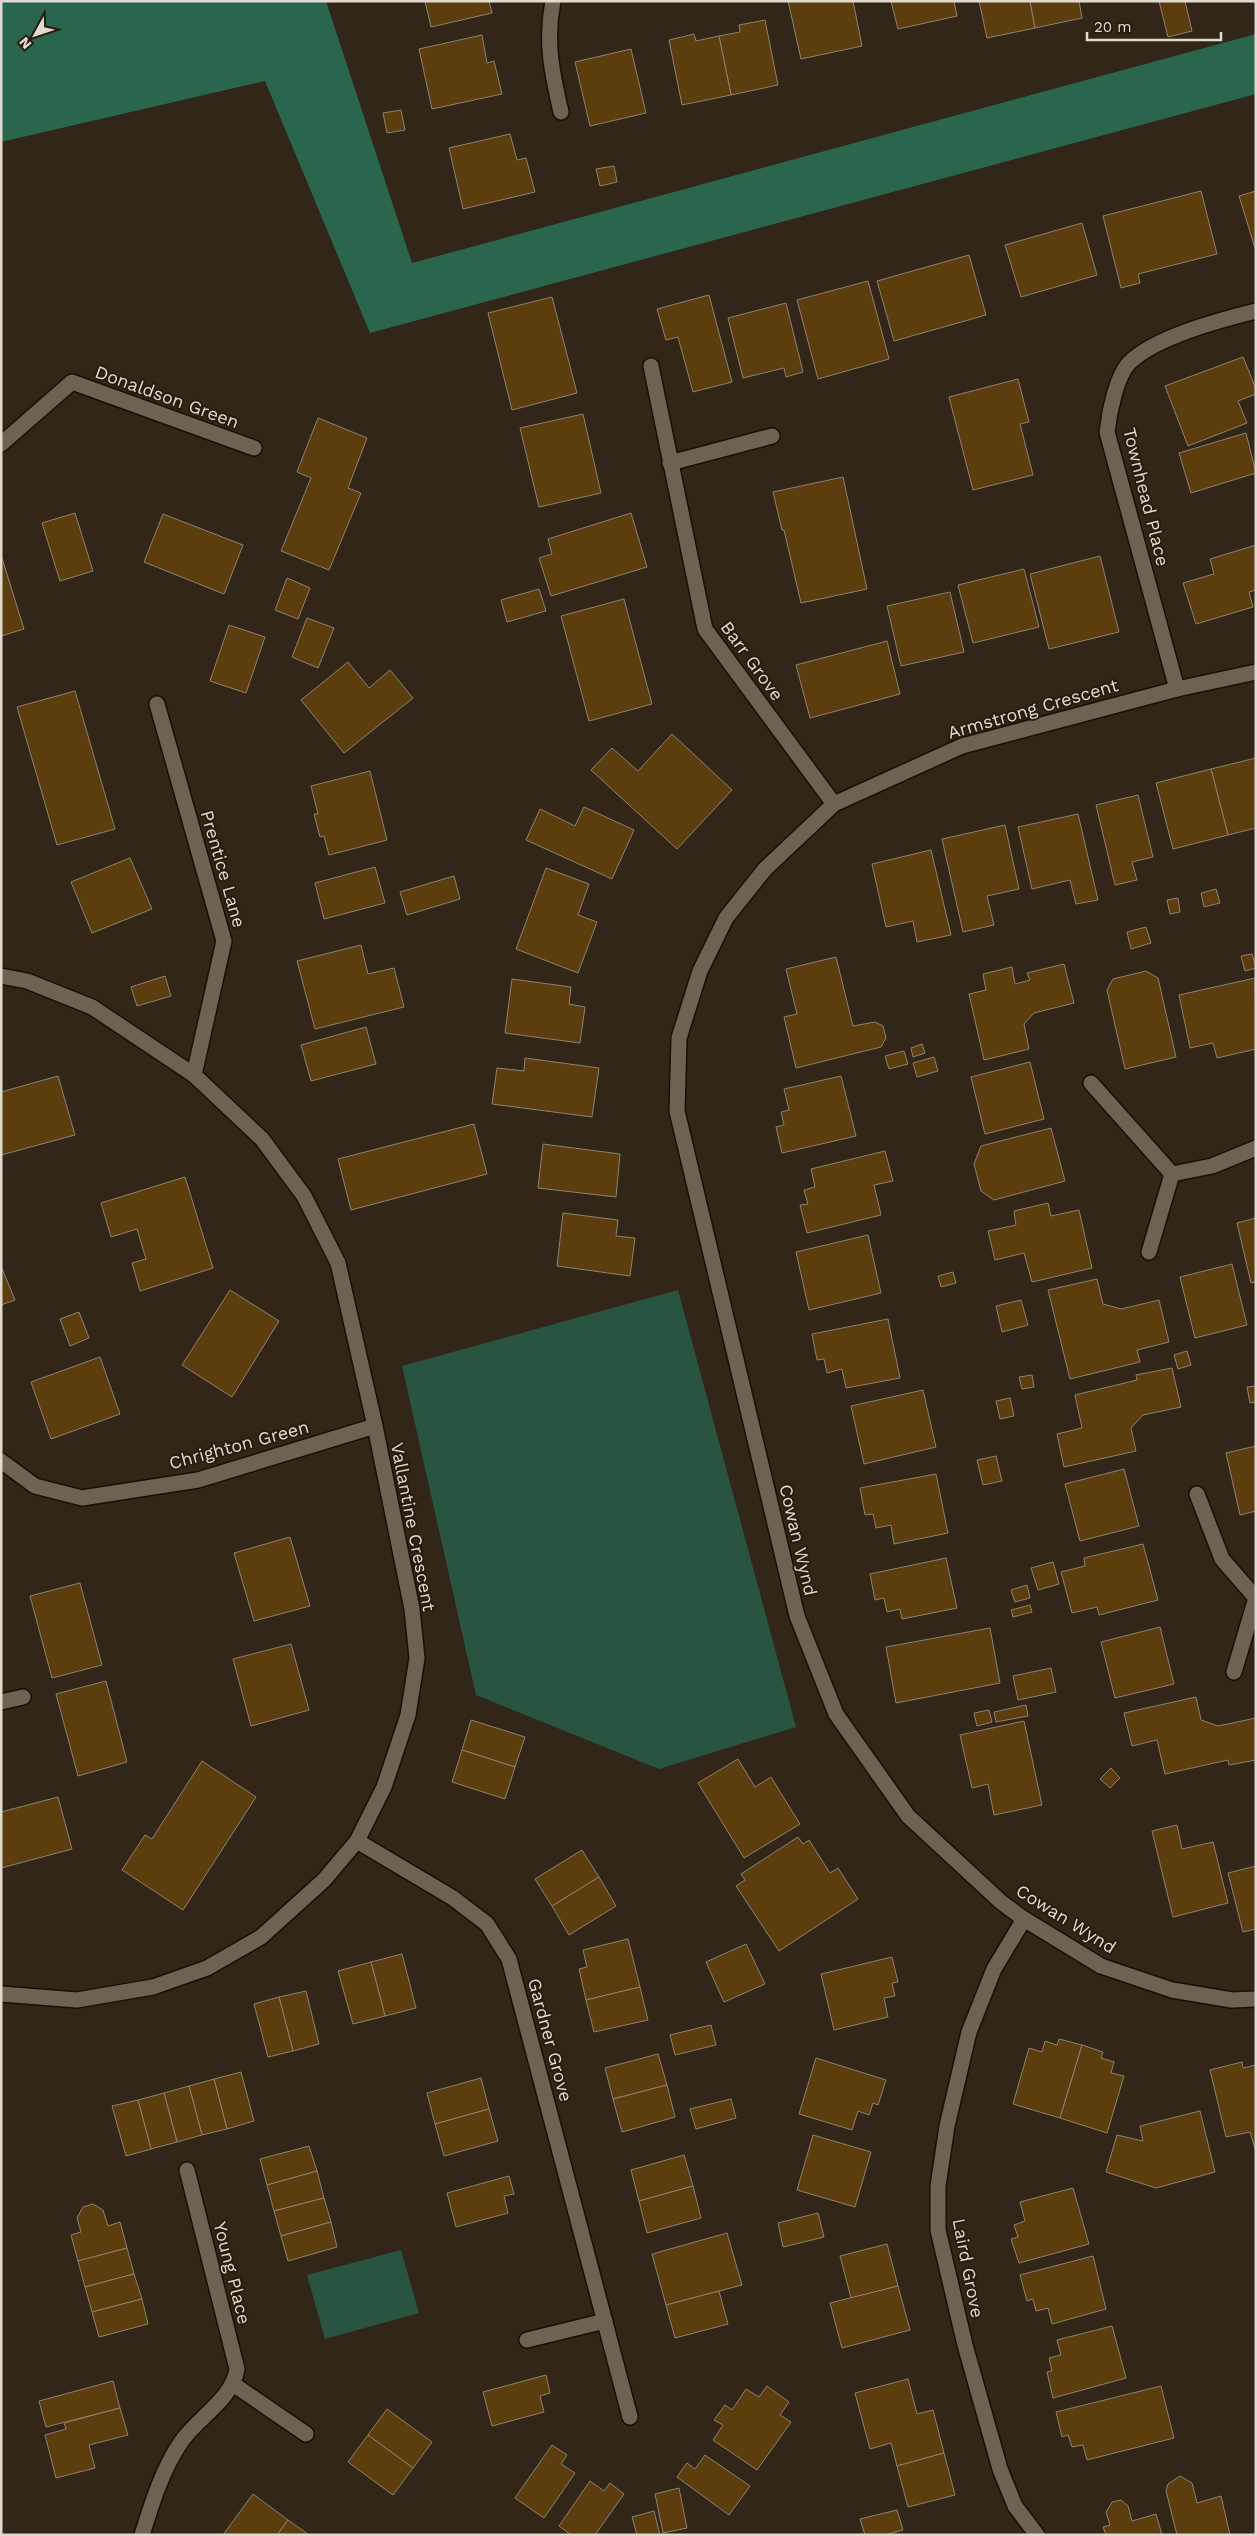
<svg xmlns="http://www.w3.org/2000/svg" width="1257" height="2536" font-family="'Work Sans',sans-serif">
<style>
.green{fill:#295442}
.forest{fill:#2a654e}
.building{fill:#5c3d0e;stroke:#8f8272}
.lines{fill:none;stroke-linecap:round;stroke-linejoin:round}
.minor-casing{stroke:#190f03;stroke-width:18}
.minor{stroke:#6e6252;stroke-width:15}
.labels{text-anchor:middle;stroke-width:4;stroke-linejoin:round;paint-order:stroke}
.street-label{font-size:18px;fill:#e1dad1;stroke:#271d0f}
</style>
<rect width="100%" height="100%" fill="#312618"/>
<!-- green -->
<g class="green">
<path d="M678,1290L796,1727L659,1769L476,1695L402,1366Z"/>
<path d="M401,2250L419,2313L325,2339L307,2275Z"/>
</g>
<!-- forest -->
<path class="forest" d="M1,1H326L412,263L1256,34V94L370,333L265,81L1,142Z"/>
<!-- building -->
<g class="building">
<path d="M425,1H489L492,13L431,27Z"/>
<path d="M788,1H853L862,46L801,59Z"/>
<path d="M891,1H954L957,16L898,29Z"/>
<path d="M979,1H1030L1035,28L987,38Z"/>
<path d="M1030,1H1079L1082,18L1035,28Z"/>
<path d="M1159,1H1185L1192,31L1168,37Z"/>
<path d="M765,20L778,85L731,95L719,36L740,32L739,25Z"/>
<path d="M694,34L696,41L719,36L731,95L682,105L669,40Z"/>
<path d="M482,35L487,63L494,61L502,94L432,109L419,49Z"/>
<path d="M631,49L646,113L590,126L575,62Z"/>
<path d="M401,110L405,130L387,133L383,113Z"/>
<path d="M510,134L517,160L526,158L535,192L463,209L449,148Z"/>
<path d="M614,166L617,182L600,186L596,169Z"/>
<path d="M1201,191L1217,254L1138,274L1140,283L1121,288L1103,216Z"/>
<path d="M1256,191V247L1255,248L1239,196Z"/>
<path d="M1082,223L1097,275L1021,297L1005,245Z"/>
<path d="M969,255L986,315L894,341L877,281Z"/>
<path d="M868,281L889,359L818,379L797,300Z"/>
<path d="M709,295L732,382L693,392L678,337L666,340L657,309Z"/>
<path d="M552,297L577,393L512,410L488,313Z"/>
<path d="M786,303L803,372L786,377L784,368L743,378L728,318Z"/>
<path d="M1243,357L1256,389V394L1238,401L1247,423L1188,446L1165,386Z"/>
<path d="M1018,379L1029,422L1020,424L1033,475L973,490L949,397Z"/>
<path d="M583,414L601,493L539,507L520,428Z"/>
<path d="M318,418L367,438L348,488L361,493L329,570L281,551L311,478L297,472Z"/>
<path d="M1246,433L1256,473L1191,493L1179,453Z"/>
<path d="M843,477L867,589L801,603L784,530H782L773,492Z"/>
<path d="M75,513L93,571L60,581L42,523Z"/>
<path d="M631,513L647,567L551,596L539,558L552,554L548,539Z"/>
<path d="M163,514L243,545L224,594L144,562Z"/>
<path d="M1256,545V590L1249,592L1253,607L1196,624L1183,583L1214,574L1210,559Z"/>
<path d="M1,555L24,629L1,636Z"/>
<path d="M1100,556L1119,632L1049,649L1030,574Z"/>
<path d="M1024,569L1039,627L973,643L958,585Z"/>
<path d="M287,578L310,588L298,619L275,610Z"/>
<path d="M539,589L546,611L507,622L501,600Z"/>
<path d="M950,592L964,652L901,666L887,606Z"/>
<path d="M624,599L652,704L589,721L561,616Z"/>
<path d="M307,618L334,628L318,668L292,657Z"/>
<path d="M229,625L265,637L246,693L210,681Z"/>
<path d="M887,641L900,694L810,718L796,665Z"/>
<path d="M348,662L369,688L390,670L413,698L344,753L301,700Z"/>
<path d="M75,691L115,829L57,845L17,707Z"/>
<path d="M672,734L732,790L677,849L591,770L612,748L638,771Z"/>
<path d="M1256,758V828L1228,835L1211,769Z"/>
<path d="M1211,769L1228,835L1173,849L1156,783Z"/>
<path d="M370,771L387,840L329,855L324,836L320,837L314,814H318L311,786Z"/>
<path d="M1138,795L1153,857L1132,862L1137,880L1115,885L1096,805Z"/>
<path d="M584,807L634,830L612,879L526,840L540,809L575,826Z"/>
<path d="M1078,814L1098,900L1076,904L1070,880L1032,889L1018,827Z"/>
<path d="M1005,825L1019,889L987,896L994,925L963,932L942,839Z"/>
<path d="M931,850L951,935L917,942L913,921L886,927L872,864Z"/>
<path d="M130,858L152,909L92,933L71,882Z"/>
<path d="M375,867L385,903L324,919L315,883Z"/>
<path d="M546,868L589,884L578,915L597,922L578,973L516,949Z"/>
<path d="M454,876L460,899L407,915L400,892Z"/>
<path d="M1216,889L1220,903L1204,907L1201,893Z"/>
<path d="M1178,898L1180,912L1170,914L1167,900Z"/>
<path d="M1146,927L1151,943L1131,949L1127,932Z"/>
<path d="M361,945L368,974L394,968L404,1007L315,1029L297,961Z"/>
<path d="M1252,954L1256,968L1245,971L1241,956Z"/>
<path d="M836,957L853,1026L875,1022L883,1026L886,1038L881,1047L796,1068L784,1017L797,1014L786,969Z"/>
<path d="M1064,964L1074,1003L1034,1013L1024,1024L1029,1049L984,1060L969,994L986,990L983,974L1012,967L1015,984L1030,980L1027,973Z"/>
<path d="M1146,971L1158,978L1176,1057L1125,1069L1107,990L1113,979Z"/>
<path d="M165,976L171,996L137,1006L131,987Z"/>
<path d="M1255,978L1256,1049L1217,1058L1213,1043L1190,1048L1179,995Z"/>
<path d="M512,979L571,987L569,1004L585,1007L580,1043L505,1033Z"/>
<path d="M366,1027L376,1064L311,1081L301,1045Z"/>
<path d="M922,1044L925,1053L913,1057L911,1048Z"/>
<path d="M904,1051L908,1064L889,1069L885,1056Z"/>
<path d="M934,1057L938,1071L917,1077L913,1063Z"/>
<path d="M525,1058L599,1068L592,1117L492,1104L497,1068L524,1071Z"/>
<path d="M1030,1062L1044,1119L985,1134L971,1077Z"/>
<path d="M58,1076L75,1135L1,1155V1092Z"/>
<path d="M841,1076L856,1136L782,1153L776,1127L784,1125L781,1112L789,1110L784,1089Z"/>
<path d="M474,1124L487,1174L351,1210L338,1159Z"/>
<path d="M1051,1128L1065,1181L994,1200L981,1191L974,1164L981,1146Z"/>
<path d="M543,1144L620,1154L616,1197L538,1188Z"/>
<path d="M885,1151L893,1181L874,1185L881,1215L807,1233L800,1205L808,1204L804,1190L815,1187L811,1169Z"/>
<path d="M185,1177L213,1268L140,1291L132,1263L146,1259L137,1229L111,1237L101,1203Z"/>
<path d="M1048,1203L1051,1216L1079,1210L1092,1268L1032,1282L1024,1253L995,1260L988,1231L1016,1225L1014,1211Z"/>
<path d="M563,1213L618,1220L616,1236L635,1238L630,1276L557,1266Z"/>
<path d="M1256,1218V1282L1251,1283L1237,1223Z"/>
<path d="M868,1235L881,1293L809,1310L796,1252Z"/>
<path d="M1232,1264L1247,1325L1195,1338L1180,1277Z"/>
<path d="M1,1266L15,1300L1,1305Z"/>
<path d="M953,1272L956,1283L941,1287L938,1276Z"/>
<path d="M1097,1279L1103,1304L1121,1309L1159,1300L1169,1342L1137,1350L1140,1362L1070,1379L1048,1290Z"/>
<path d="M230,1290L279,1321L232,1397L182,1365Z"/>
<path d="M1021,1300L1028,1325L1002,1332L996,1306Z"/>
<path d="M79,1312L89,1338L70,1346L60,1319Z"/>
<path d="M888,1319L900,1378L846,1388L842,1369L827,1373L824,1359L817,1360L812,1334Z"/>
<path d="M1187,1351L1191,1365L1178,1369L1174,1355Z"/>
<path d="M100,1357L120,1414L51,1439L31,1382Z"/>
<path d="M1172,1368L1181,1407L1143,1415L1131,1428L1136,1451L1064,1467L1057,1434L1082,1428L1075,1395L1137,1380L1136,1375Z"/>
<path d="M1032,1375L1034,1387L1022,1389L1019,1377Z"/>
<path d="M1256,1386V1402L1250,1403L1247,1387Z"/>
<path d="M923,1390L936,1447L864,1464L851,1406Z"/>
<path d="M1010,1398L1014,1416L1000,1419L996,1401Z"/>
<path d="M1256,1446V1511L1240,1515L1226,1453Z"/>
<path d="M996,1456L1002,1481L983,1485L977,1460Z"/>
<path d="M1124,1469L1139,1526L1080,1541L1065,1484Z"/>
<path d="M936,1474L948,1533L894,1544L891,1525L876,1528L873,1514L865,1515L860,1488Z"/>
<path d="M290,1537L310,1606L254,1621L234,1553Z"/>
<path d="M1143,1544L1158,1600L1099,1615L1097,1607L1072,1613L1061,1572L1085,1566L1084,1558Z"/>
<path d="M946,1558L957,1608L902,1619L900,1609L887,1612L884,1598L875,1600L870,1574Z"/>
<path d="M1053,1562L1059,1584L1038,1590L1031,1568Z"/>
<path d="M80,1583L102,1665L52,1678L30,1596Z"/>
<path d="M1027,1585L1030,1598L1015,1602L1011,1590Z"/>
<path d="M1030,1605L1032,1612L1013,1617L1011,1610Z"/>
<path d="M1160,1627L1174,1684L1115,1698L1101,1642Z"/>
<path d="M990,1628L1000,1683L896,1703L886,1647Z"/>
<path d="M291,1644L309,1710L251,1726L233,1659Z"/>
<path d="M1051,1668L1056,1692L1018,1700L1013,1676Z"/>
<path d="M106,1681L127,1762L78,1776L56,1694Z"/>
<path d="M1196,1697L1201,1720L1218,1726L1256,1718V1760L1229,1765L1228,1760L1165,1774L1157,1740L1132,1746L1124,1713Z"/>
<path d="M1026,1705L1028,1716L996,1722L994,1712Z"/>
<path d="M989,1710L992,1722L977,1726L974,1713Z"/>
<path d="M471,1720L525,1737L515,1767L462,1750Z"/>
<path d="M1024,1721L1042,1805L994,1815L988,1784L972,1788L960,1735Z"/>
<path d="M462,1750L515,1767L505,1799L452,1782Z"/>
<path d="M738,1759L755,1787L771,1777L800,1824L744,1858L698,1783Z"/>
<path d="M202,1761L256,1797L183,1910L122,1870L145,1835L152,1839Z"/>
<path d="M1111,1768L1120,1778L1110,1788L1100,1779Z"/>
<path d="M58,1797L72,1849L1,1868V1812Z"/>
<path d="M1177,1825L1182,1849L1213,1842L1228,1903L1173,1917L1152,1831Z"/>
<path d="M798,1837L803,1844L809,1840L830,1873L838,1868L858,1899L779,1951L736,1886L745,1880L741,1874Z"/>
<path d="M582,1850L599,1877L552,1906L535,1879Z"/>
<path d="M1256,1866V1929L1243,1932L1228,1873Z"/>
<path d="M599,1877L616,1906L569,1935L552,1906Z"/>
<path d="M628,1939L640,1987L586,2000L579,1969L587,1967L583,1950Z"/>
<path d="M746,1944L765,1984L724,2002L706,1962Z"/>
<path d="M402,1954L416,2008L385,2016L371,1962Z"/>
<path d="M892,1957L898,1982L892,1983L895,1996L884,1998L888,2017L834,2030L821,1974Z"/>
<path d="M371,1962L385,2016L353,2024L338,1971Z"/>
<path d="M640,1987L648,2020L594,2032L586,2000Z"/>
<path d="M306,1991L319,2044L293,2051L279,1997Z"/>
<path d="M279,1997L293,2051L268,2057L254,2004Z"/>
<path d="M711,2025L716,2045L675,2055L670,2035Z"/>
<path d="M1059,2039L1082,2045L1060,2118L1013,2104L1029,2048L1042,2052L1045,2041L1057,2045Z"/>
<path d="M1082,2045L1103,2052L1101,2058L1114,2062L1111,2073L1124,2076L1107,2133L1060,2118Z"/>
<path d="M658,2054L667,2085L613,2099L605,2068Z"/>
<path d="M816,2058L886,2080L878,2105L873,2103L869,2115L858,2111L852,2130L799,2114Z"/>
<path d="M1242,2062L1243,2068L1256,2065V2152L1250,2132L1226,2137L1210,2070Z"/>
<path d="M241,2072L254,2121L227,2129L214,2079Z"/>
<path d="M481,2078L489,2109L435,2124L427,2093Z"/>
<path d="M214,2079L227,2129L202,2135L189,2086Z"/>
<path d="M667,2085L675,2117L622,2132L613,2099Z"/>
<path d="M189,2086L202,2135L177,2142L164,2093Z"/>
<path d="M164,2093L177,2142L151,2149L138,2100Z"/>
<path d="M731,2099L736,2118L696,2129L690,2109Z"/>
<path d="M138,2100L151,2149L126,2156L112,2106Z"/>
<path d="M489,2109L498,2141L444,2156L435,2124Z"/>
<path d="M1200,2111L1215,2172L1156,2188L1106,2172L1117,2135L1143,2141L1140,2126Z"/>
<path d="M813,2135L871,2152L855,2207L797,2190Z"/>
<path d="M309,2146L317,2171L267,2185L260,2159Z"/>
<path d="M684,2155L693,2186L639,2201L631,2170Z"/>
<path d="M317,2171L324,2198L274,2211L267,2185Z"/>
<path d="M509,2176L514,2194L504,2196L508,2213L456,2227L447,2193Z"/>
<path d="M693,2186L701,2218L647,2233L639,2201Z"/>
<path d="M1073,2188L1089,2244L1019,2263L1011,2239L1018,2237L1014,2225L1025,2221L1020,2202Z"/>
<path d="M324,2198L331,2222L281,2236L274,2211Z"/>
<path d="M93,2204L103,2210L108,2226L120,2222L127,2248L78,2261L71,2235L81,2232L77,2218L83,2207Z"/>
<path d="M818,2213L824,2237L783,2247L778,2223Z"/>
<path d="M331,2222L337,2247L288,2261L281,2236Z"/>
<path d="M727,2233L742,2285L666,2305L652,2254Z"/>
<path d="M887,2244L898,2286L851,2298L840,2256Z"/>
<path d="M127,2248L134,2274L85,2287L78,2261Z"/>
<path d="M1093,2256L1106,2309L1052,2324L1048,2308L1036,2311L1033,2299L1027,2301L1020,2275Z"/>
<path d="M134,2274L142,2299L92,2312L85,2287Z"/>
<path d="M898,2286L910,2330L842,2348L830,2303Z"/>
<path d="M719,2291L728,2324L675,2338L666,2305Z"/>
<path d="M142,2299L148,2324L99,2337L92,2312Z"/>
<path d="M1112,2326L1126,2378L1053,2398L1047,2372L1052,2371L1049,2358L1061,2355L1057,2340Z"/>
<path d="M546,2375L550,2393L540,2396L544,2412L492,2426L483,2392Z"/>
<path d="M908,2379L917,2414L933,2410L944,2453L897,2466L891,2443L870,2449L855,2393Z"/>
<path d="M113,2381L120,2408L46,2427L39,2401Z"/>
<path d="M767,2386L789,2402L780,2415L791,2422L757,2470L713,2440L723,2425L714,2420L725,2405L732,2410L746,2389L759,2397Z"/>
<path d="M1161,2386L1174,2438L1087,2460L1083,2445L1072,2447L1068,2435L1062,2437L1056,2412Z"/>
<path d="M120,2408L128,2435L89,2445L95,2468L56,2478L45,2435L66,2429L64,2423Z"/>
<path d="M387,2409L432,2442L413,2468L368,2435Z"/>
<path d="M368,2435L413,2468L393,2495L348,2462Z"/>
<path d="M552,2445L567,2455L561,2464L575,2473L544,2518L515,2498Z"/>
<path d="M944,2453L955,2495L908,2507L897,2466Z"/>
<path d="M705,2455L750,2486L729,2515L677,2477L687,2463L695,2469Z"/>
<path d="M1180,2476L1192,2483L1197,2503L1221,2496L1230,2535H1177L1166,2491L1168,2484Z"/>
<path d="M590,2481L604,2491L610,2483L624,2494L595,2535H571L559,2526Z"/>
<path d="M679,2488L687,2528L663,2533L655,2494Z"/>
<path d="M253,2494L288,2520L277,2535H223Z"/>
<path d="M1121,2500L1128,2506L1132,2521L1156,2514L1162,2535H1106L1103,2527L1110,2525L1106,2512L1112,2502Z"/>
<path d="M897,2510L903,2530L885,2535H865L860,2519Z"/>
<path d="M654,2511L660,2535H637L632,2517Z"/>
<path d="M288,2520L309,2535H277Z"/>
</g>
<g class="lines">
<!-- minor casing -->
<g class="minor-casing">
<g id="minor">
<path d="M553,1C545,42 552,73 561,112"/>
<path d="M651,366L705,629L834,804"/>
<path d="M1,444L72,382L254,448"/>
<path d="M670,463L772,436"/>
<path d="M1256,672L1177,689L962,746L834,804L765,869L726,918L700,971L679,1038L677,1111L797,1616L836,1714L908,1816L1001,1902L1024,1919L1101,1966L1172,1990L1232,2000L1256,1999"/>
<path d="M1177,689L1107,432C1109,414 1116,377 1129,363C1155,337 1220,320 1256,311"/>
<path d="M157,704L224,941L194,1075"/>
<path d="M1,976L27,981L92,1007L194,1075L262,1139L304,1196L338,1263L375,1426L412,1609L417,1658L408,1715L384,1787L357,1841L324,1880L261,1937L207,1968L153,1987L77,2000L1,1994"/>
<path d="M1091,1083L1172,1174L1149,1252"/>
<path d="M1172,1174L1212,1166L1256,1148"/>
<path d="M1,1461L35,1486L82,1498L198,1480L375,1426"/>
<path d="M1197,1494L1222,1559L1256,1598L1234,1672"/>
<path d="M1,1702L23,1697"/>
<path d="M357,1841L453,1898L487,1924L509,1959L630,2417"/>
<path d="M1024,1919L994,1969L969,2032L947,2126L938,2186V2230L965,2345L1000,2469L1015,2506L1037,2535"/>
<path d="M527,2340L605,2321"/>
<path d="M233,2384L306,2434"/>
<path d="M142,2535C152,2503 162,2470 181,2442C198,2417 232,2400 237,2369L187,2170"/>
</g>
</g>
<!-- minor -->
<use href="#minor" class="minor"/>
</g>
<g class="labels">
<!-- street labels -->
<g class="street-label">
<text transform="translate(167 397) rotate(20)" y="6">Donaldson Green</text>
<text transform="translate(1146 497) rotate(76)" y="6">Townhead Place</text>
<text transform="translate(752 661) rotate(54)" y="6">Barr Grove</text>
<text transform="translate(1033 709) rotate(-16)" y="6">Armstrong Crescent</text>
<text transform="translate(223 869) rotate(74)" y="6">Prentice Lane</text>
<text transform="translate(239 1445) rotate(-15)" y="6">Chrighton Green</text>
<text transform="translate(413 1527) rotate(79)" y="6">Vallantine Crescent</text>
<text transform="translate(798 1540) rotate(77)" y="6">Cowan Wynd</text>
<text transform="translate(1066 1919) rotate(32)" y="6">Cowan Wynd</text>
<text transform="translate(550 2040) rotate(75)" y="6">Gardner Grove</text>
<text transform="translate(968 2268) rotate(79)" y="6">Laird Grove</text>
<text transform="translate(232 2273) rotate(76)" y="6">Young Place</text>
</g>
</g>
<!-- border -->
<rect width="1257" height="2536" fill="none" stroke="#e1dad1" stroke-width="5"/>
<!-- north arrow -->
<g transform="translate(35 35) rotate(230)" stroke="#271d0f" stroke-width="4" paint-order="stroke">
<path d="M0-4L9 19L0 12L-9 19Z" fill="#e1dad1"/>
<text y="-8" font-size="14" font-weight="bold" text-anchor="middle" fill="#e1dad1">N</text>
</g>
<!-- scale -->
<path d="M1087 32v8h134v-8" fill="none" stroke="#e1dad1" stroke-width="2.5"/>
<text x="1094" y="32" font-size="15" fill="#e1dad1" stroke="#271d0f" stroke-width="4" paint-order="stroke">20 m</text>
</svg>
